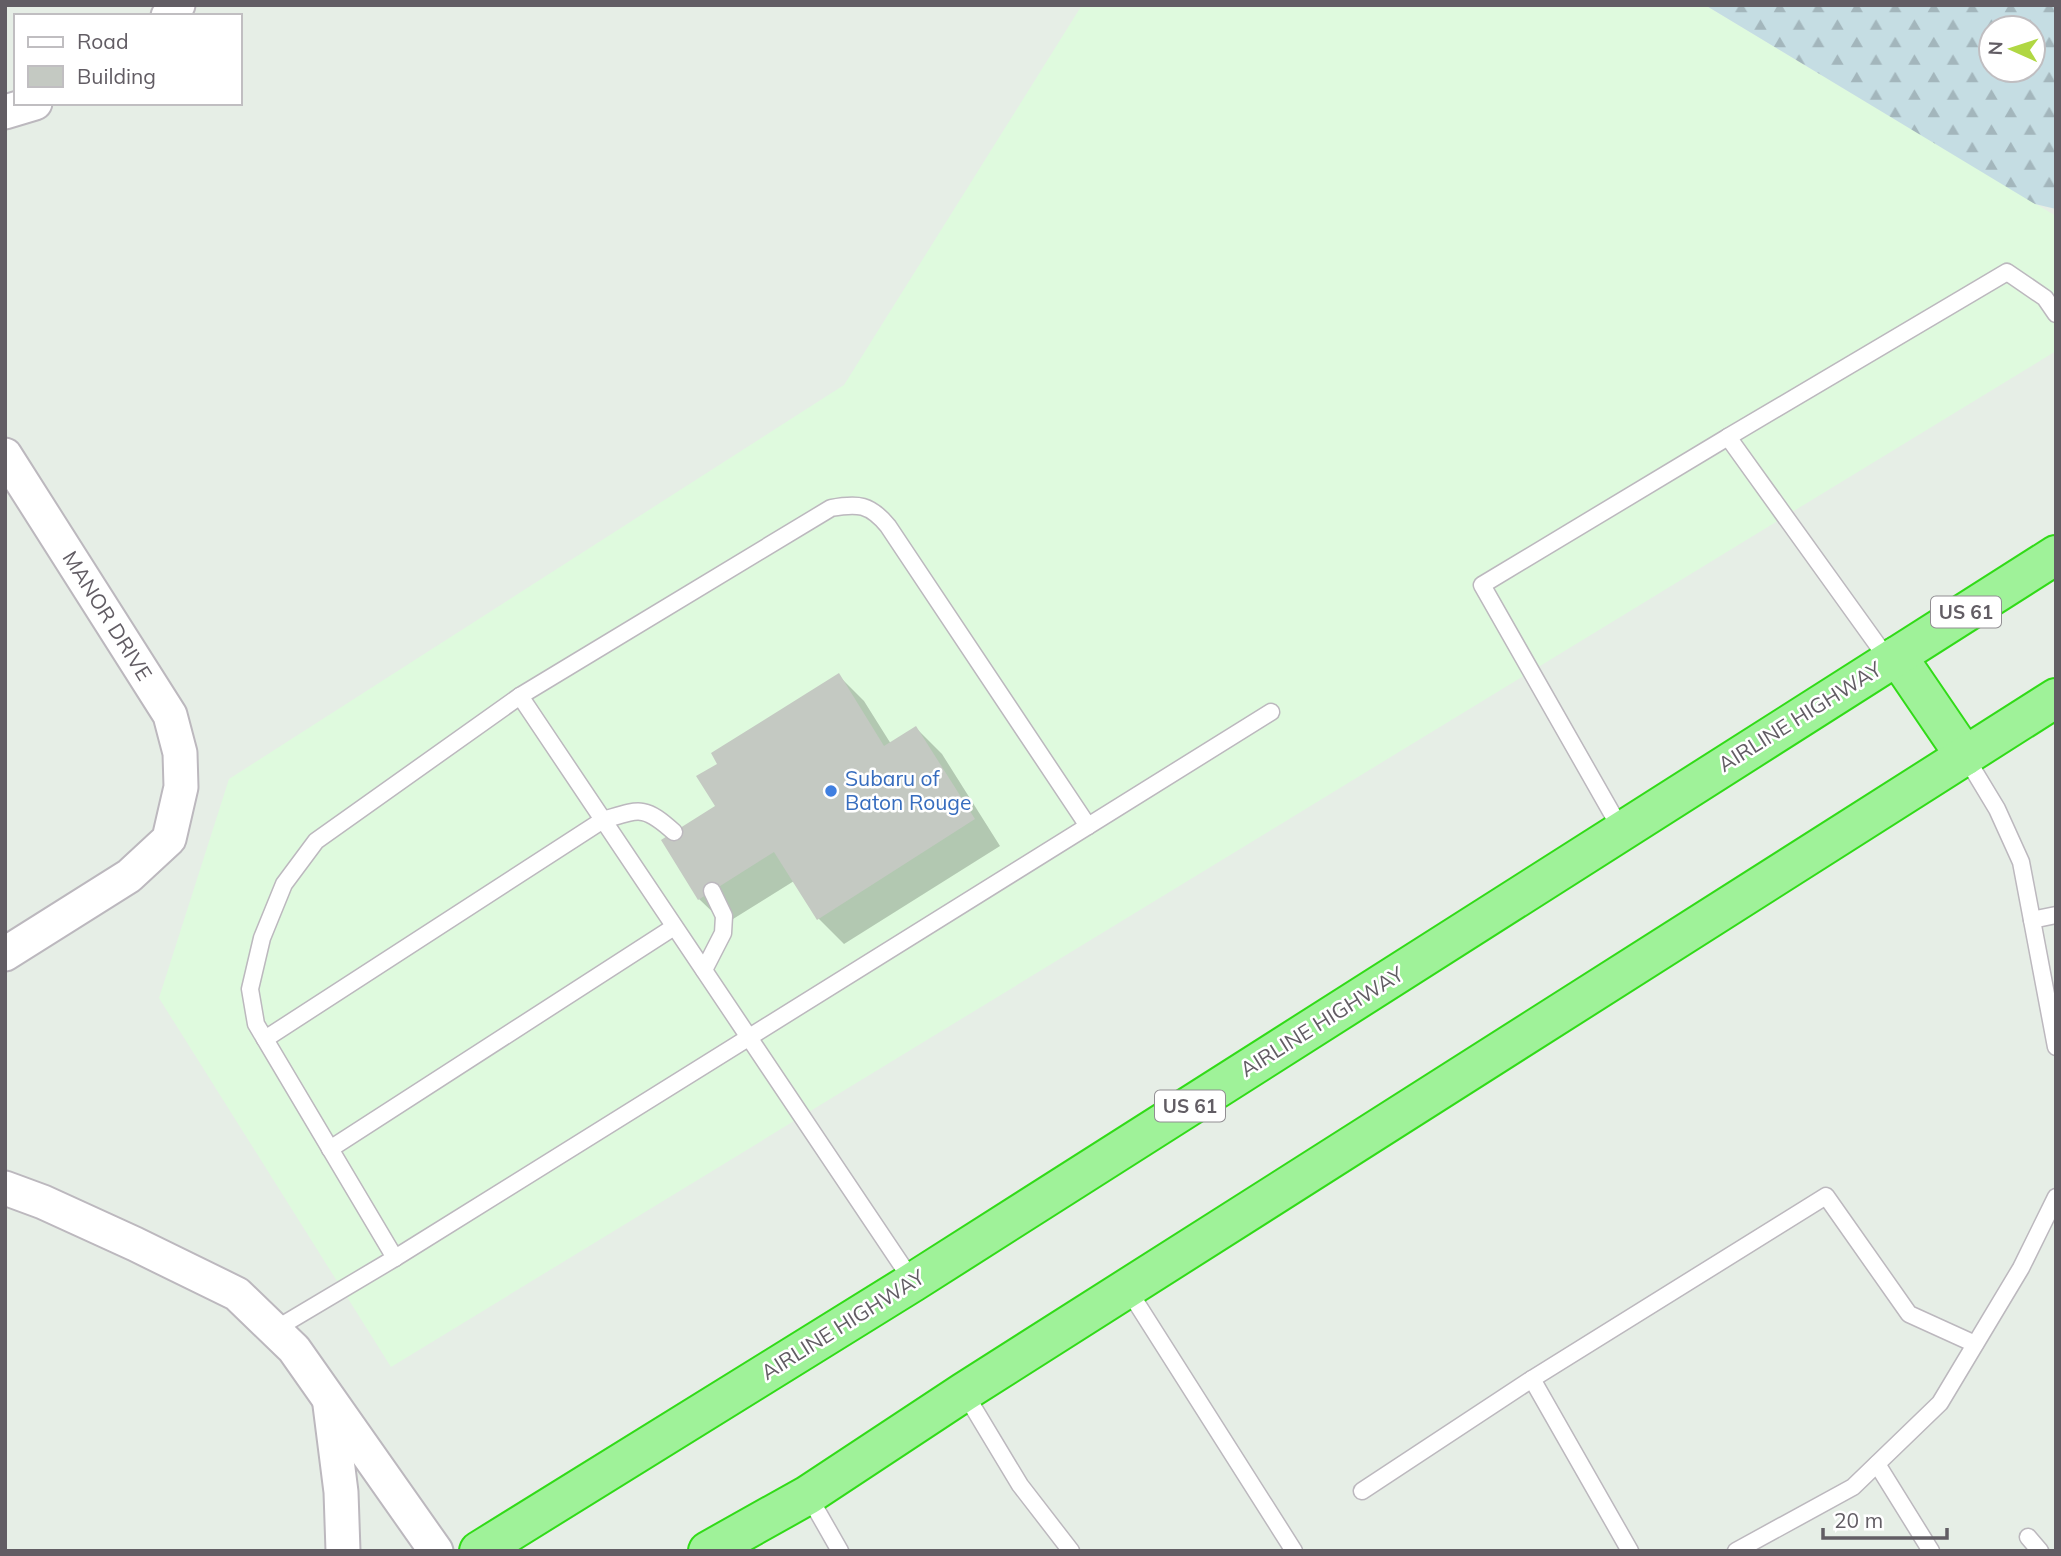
<svg xmlns="http://www.w3.org/2000/svg" width="2061" height="1556" font-family="Mulish,sans-serif">
<style>
.commercial{fill:#dffade}
.forest{fill:url(#forest-firs);fill-rule:evenodd}
.shadow{fill:#0003}
.building{fill:#c4c9c2}
.lines{fill:none;stroke-linecap:round;stroke-linejoin:round}
.lane-casing{stroke:#bcb8be;stroke-width:19}
.street-casing{stroke:#bcb8be;stroke-width:37}
.highway-casing{stroke:#31db18;stroke-width:42}
.lane{stroke:#fff;stroke-width:16}
.street{stroke:#fff;stroke-width:33}
.highway{stroke:#9ff299;stroke-width:38}
.shop-dot{fill:#3f7fe0;stroke:#fff;stroke-width:2.5}
.labels{text-anchor:middle;stroke-width:5;stroke-linejoin:round;paint-order:stroke}
.shield{fill:#fff;stroke:#918e92;stroke-width:2}
.shield-label{font-size:19px;font-weight:bold;fill:#625d64}
.street-label{font-size:21px;fill:#625d64;stroke:#fff}
.shop-label{font-size:21px;fill:#366cbe;stroke:#fff;text-anchor:start}
</style>
<defs>
<pattern id="forest-firs" width="22" height="20" patternUnits="userSpaceOnUse" patternTransform="scale(1.75)"><rect width="22" height="20" fill="#c5dde3"/><path d="M5 1l3.5 6h-7zM16 11l3.5 6h-7z" fill="#a3b6bc"/></pattern>
</defs>
<rect width="100%" height="100%" fill="#e6eee6"/>
<!-- commercial -->
<path class="commercial" d="M1082,5H1705L2056,216V351L391,1367L159,998L229,779L844,385Z"/>
<!-- forest -->
<path class="forest" d="M1705,5H2056V209L2035,204ZM1991,28H2033V70H1991Z"/>
<!-- shadow -->
<path class="shadow" d="M838,675L864,701L891,744L916,728L942,754L1000,846L844,944L818,918L794,881L725,924L699,899L717,807L719,764Z"/>
<!-- building -->
<path class="building" d="M839,673L884,746L916,726L975,819L817,920L774,852L698,900L661,840L715,806L696,776L717,764L711,753Z"/>
<g class="lines">
<!-- lane casing -->
<g class="lane-casing">
<g id="lane">
<path d="M1728,437L2007,272L2045,298L2056,314"/>
<path d="M520,696L913,1282"/>
<path d="M1965,756L1997,809L2021,862L2056,1047"/>
<path d="M1622,831L1482,585L1728,437L1889,661"/>
<path d="M2032,920L2056,915"/>
<path d="M704,970L723,933L724,916L712,891"/>
<path d="M265,1039L603,820C640,809 644,805 674,832"/>
<path d="M330,1149L674,927"/>
<path d="M395,1258L256,1024L250,989L262,938L284,884L316,841L520,696L831,508C858,503 870,504 888,526L1088,826"/>
<path d="M1127,1288L1294,1551"/>
<path d="M274,1330L395,1258L1271,712"/>
<path d="M964,1392L1020,1485L1071,1551"/>
<path d="M1877,1464L1931,1551"/>
<path d="M1362,1491L1532,1379"/>
<path d="M808,1495L840,1551"/>
<path d="M2028,1537L2040,1551"/>
<path d="M1630,1551L1532,1379L1826,1196L1909,1314L1975,1344"/>
<path d="M1736,1551L1853,1487L1940,1403L2021,1268L2056,1197"/>
</g>
</g>
<!-- street casing -->
<g class="street-casing">
<g id="street">
<path d="M168,16L178,5"/>
<path d="M5,112L35,103"/>
<path d="M5,455L170,715L180,753L181,787L169,839L129,876L5,954"/>
<path d="M5,1188L43,1202L135,1244L237,1294L294,1349L436,1551"/>
<path d="M330,1405L341,1492L343,1551"/>
</g>
</g>
<!-- highway casing -->
<g class="highway-casing">
<g id="highway">
<path d="M1897,656L1965,756"/>
<path d="M479,1551L913,1282L2056,555"/>
<path d="M708,1551L808,1495L964,1392L2056,698"/>
</g>
</g>
<!-- lane -->
<use href="#lane" class="lane"/>
<!-- street -->
<use href="#street" class="street"/>
<!-- highway -->
<use href="#highway" class="highway"/>
</g>
<!-- markers -->
<circle class="shop-dot" cx="831" cy="791" r="7"/>
<g class="labels">
<!-- shield labels -->
<g class="shield">
<rect x="1931" y="596.5" width="70" height="31" rx="5"/>
<rect x="1155" y="1090.5" width="70" height="31" rx="5"/>
</g>
<g class="shield-label">
<text x="1966" y="619">US 61</text>
<text x="1190" y="1113">US 61</text>
</g>
<!-- street labels -->
<g class="street-label">
<text transform="translate(107 616) rotate(58)" y="7">MANOR DRIVE</text>
<text transform="translate(1800 717) rotate(-32)" y="7">AIRLINE HIGHWAY</text>
<text transform="translate(1322 1022) rotate(-32)" y="7">AIRLINE HIGHWAY</text>
<text transform="translate(843 1325) rotate(-32)" y="7">AIRLINE HIGHWAY</text>
</g>
<!-- shop labels -->
<g class="shop-label">
<text x="845" y="786">Subaru of<tspan x="845" dy="24">Baton Rouge</tspan></text>
</g>
</g>
<!-- border -->
<rect width="2061" height="1556" fill="none" stroke="#625d64" stroke-width="14"/>
<!-- legend -->
<rect x="14" y="14" width="228" height="91" fill="#ffffff" stroke="#c0bec1" stroke-width="2"/>
<rect x="28" y="37" width="35" height="10" fill="#ffffff" stroke="#c0bec1" stroke-width="2"/>
<text x="77" y="49" font-size="21" fill="#625d64">Road</text>
<rect x="28" y="66" width="35" height="21" fill="#c4c9c2" stroke="#c0bec1" stroke-width="2"/>
<text x="77" y="84" font-size="21" fill="#625d64">Building</text>
<!-- north arrow -->
<g transform="translate(2012 49) rotate(273)"><circle r="33" fill="#ffffff" stroke="#c0bec1" stroke-width="2"/>
<path d="M0-5L12 26L0 18L-12 26Z" fill="#b0d743"/>
<text y="-10" font-size="19" font-weight="bold" text-anchor="middle" fill="#625d64">N</text>
</g>
<!-- scale -->
<path d="M1823 1528v10h124v-10" fill="none" stroke="#625d64" stroke-width="3.5"/>
<text x="1834" y="1528" font-size="21" fill="#625d64" stroke="#ffffff" stroke-width="5" paint-order="stroke">20 m</text>
</svg>
